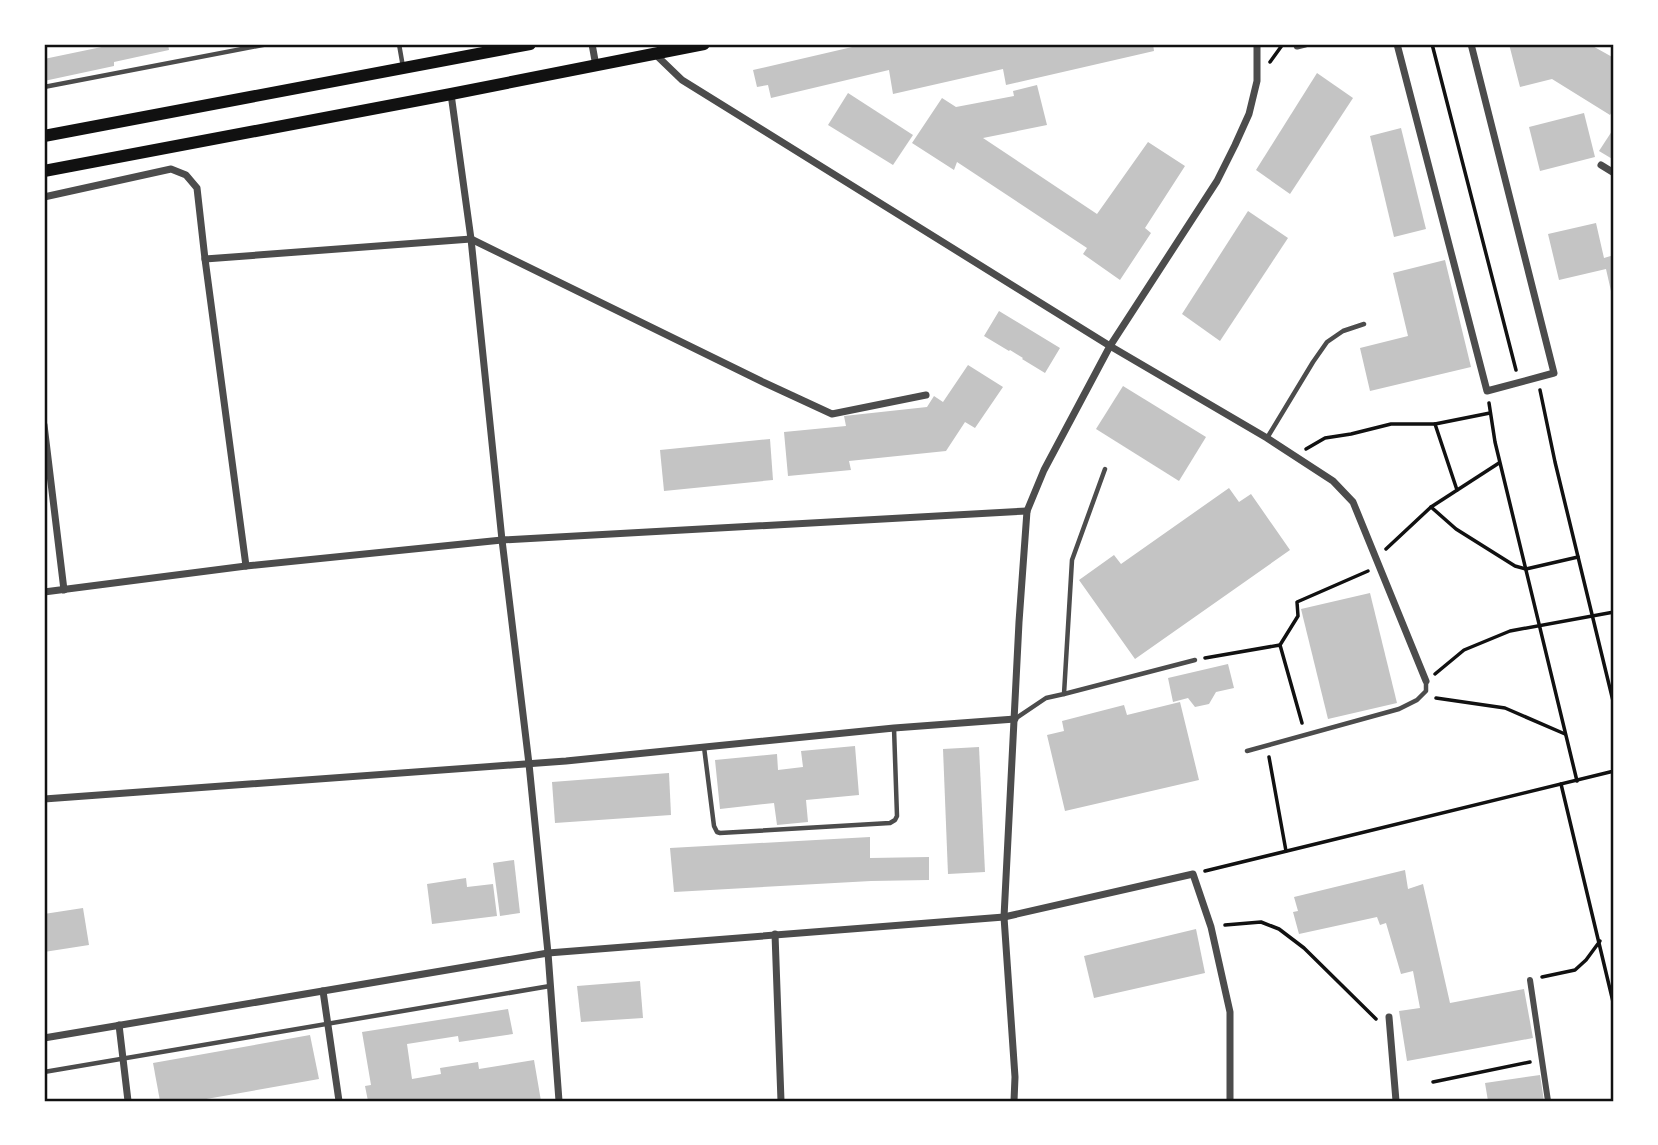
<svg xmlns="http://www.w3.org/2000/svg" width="1658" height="1145" font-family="'Fira Sans',sans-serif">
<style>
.building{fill:#c4c4c4}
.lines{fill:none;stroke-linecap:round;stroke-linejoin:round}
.path{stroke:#111;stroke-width:3.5}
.service{stroke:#4c4c4c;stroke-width:4.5}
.pedestrian{stroke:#4c4c4c;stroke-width:6}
.minor{stroke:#4c4c4c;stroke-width:7}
.secondary{stroke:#111;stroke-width:12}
.neatline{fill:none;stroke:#111;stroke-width:2.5}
</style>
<rect width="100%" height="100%" fill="#fff"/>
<!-- building -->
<g class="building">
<path d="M116,44H168L169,50L114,62V66L44,81V59Z"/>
<path d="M865,44H1153L1154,51L1006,85L1003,69L893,94L889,70L771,98L768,85L757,87L753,70Z"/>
<path d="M1509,44H1589L1614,58V108L1610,115L1552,79L1520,87Z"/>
<path d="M1317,73L1353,98L1290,194L1256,170Z"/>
<path d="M1037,85L1047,125L983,138L1097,214L1148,142L1185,166L1145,228L1151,233L1120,280L1083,254L1087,248L957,162L954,170L912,143L942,98L956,107L1014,96L1013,91Z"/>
<path d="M848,93L913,135L893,165L828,125Z"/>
<path d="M1584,113L1595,157L1540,171L1529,127Z"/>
<path d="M1401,128L1426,229L1394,237L1370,136Z"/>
<path d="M1614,128V160L1599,151Z"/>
<path d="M1248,211L1288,238L1220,341L1182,314Z"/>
<path d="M1596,223L1604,258L1614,255V290L1611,291L1606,269L1559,280L1548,234Z"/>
<path d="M1445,260L1471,367L1370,391L1360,348L1408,336L1393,273Z"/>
<path d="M999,311L1060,348L1045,373L1022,359L1023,358L1010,350L1009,351L984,336Z"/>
<path d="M968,365L1003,387L975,428L965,422L946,451L849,461L851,470L788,476L784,432L846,426L844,416L927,407L934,396L943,402Z"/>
<path d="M1123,386L1206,437L1179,481L1096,429Z"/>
<path d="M770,439L773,480L664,491L660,450Z"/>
<path d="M1229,488L1239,502L1251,494L1290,550L1135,659L1079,580L1114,555L1121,564Z"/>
<path d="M1370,593L1397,703L1328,719L1301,609Z"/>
<path d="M1228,664L1234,688L1216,692L1209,704L1195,707L1188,698L1173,702L1168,678Z"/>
<path d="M1180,702L1199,780L1065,811L1047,735L1064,731L1062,721L1124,705L1127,715Z"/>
<path d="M855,746L859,795L806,800L808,822L777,825L774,803L720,809L715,760L777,754L778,770L803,767L801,751Z"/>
<path d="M979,747L985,872L948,874L943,749Z"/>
<path d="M669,773L671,815L555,823L552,782Z"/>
<path d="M870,837V858L929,857V880L871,881L674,892L670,848Z"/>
<path d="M514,860L520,913L500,916L493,863Z"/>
<path d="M1405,870L1408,889L1423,884L1450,1003L1524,989L1533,1038L1407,1061L1399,1011L1420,1008L1413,971L1401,974L1386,923L1380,925L1377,917L1299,934L1293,912L1298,911L1294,897Z"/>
<path d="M466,878L467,887L493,884L497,916L432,924L427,884Z"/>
<path d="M83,908L89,945L44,952V914Z"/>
<path d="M1196,929L1205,973L1094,998L1084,956Z"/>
<path d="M640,981L643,1018L581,1022L577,986Z"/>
<path d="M508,1009L513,1034L459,1042L458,1036L407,1044L412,1079L441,1074L440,1068L478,1062L479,1069L534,1060L541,1101H368L365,1086L371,1085L362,1032Z"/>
<path d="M310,1035L319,1079L195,1101H160L153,1063Z"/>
<path d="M1540,1075L1544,1101H1488L1485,1083Z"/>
</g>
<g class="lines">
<!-- path -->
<g class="path">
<path d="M1432,44L1516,370"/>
<path d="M1270,62L1283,44"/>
<path d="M1540,390L1555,462L1614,705"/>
<path d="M1489,403L1495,442L1577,781"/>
<path d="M1306,449L1325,438L1351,434L1391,424H1435"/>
<path d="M1457,490L1435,424L1490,413"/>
<path d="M1431,507L1499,463"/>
<path d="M1386,549L1431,507L1456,529L1515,566L1526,569L1578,557"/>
<path d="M1280,645L1298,616L1297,602L1368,571"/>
<path d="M1205,658L1280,645L1302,723"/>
<path d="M1435,674L1464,650L1510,631L1614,612"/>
<path d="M1436,698L1505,708L1565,734"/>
<path d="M1269,757L1286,851"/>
<path d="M1561,784L1614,1006"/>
<path d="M1205,871L1614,771"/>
<path d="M1225,925L1261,922L1279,929L1304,948L1376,1019"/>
<path d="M1542,977L1575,970L1586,960L1600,941"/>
<path d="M1433,1082L1530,1062"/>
</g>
<!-- service -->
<g class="service">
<path d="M399,44L403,67"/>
<path d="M44,87L268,44"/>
<path d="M1267,438L1313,362L1327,342L1343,331L1364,324"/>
<path d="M1064,694L1195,660"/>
<path d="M1015,719L1046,698L1064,694L1072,560L1105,469"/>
<path d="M704,747L714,826L717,832L720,833L890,823L895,820L897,816L894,728"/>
<path d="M1247,751L1399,709L1417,700L1426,691V681"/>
<path d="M44,1072L550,986"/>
</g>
<!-- pedestrian -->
<path class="pedestrian" d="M1530,980L1548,1101"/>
<!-- minor -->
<g class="minor">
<path d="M592,44L596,66"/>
<path d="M1397,44L1487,391L1554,373L1471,44"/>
<path d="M1297,46L1305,44"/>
<path d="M655,54L682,80L1110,346L1267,438L1333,481L1353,502L1426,681"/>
<path d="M451,94L471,239L502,540L529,764L548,953L559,1101"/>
<path d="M1601,165L1614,173"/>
<path d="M44,197L171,169L186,175L197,188L205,259L246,566"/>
<path d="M205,259L471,239L765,383L832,414L926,395"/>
<path d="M44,425L64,590"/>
<path d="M44,592L246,566L502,540L1027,511"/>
<path d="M44,799L566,761L894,728L1015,719"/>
<path d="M775,934L781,1101"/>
<path d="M323,991L339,1101"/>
<path d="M1389,1017L1396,1101"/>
<path d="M119,1025L128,1101"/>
<path d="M44,1038L548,953L1004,917L1193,874L1211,927L1230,1012V1101"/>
<path d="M1014,1101L1015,1077L1004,917L1019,622L1027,511L1044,470L1110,346L1217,181L1235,145L1249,114L1257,81V44"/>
</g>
<!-- secondary -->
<g class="secondary">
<path d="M44,136L530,44"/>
<path d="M44,171L451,94L704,44"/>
</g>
</g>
<!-- border -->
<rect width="1658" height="1145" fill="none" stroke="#ffffff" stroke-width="91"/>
<rect x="46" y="46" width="1566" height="1054" class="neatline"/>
</svg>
